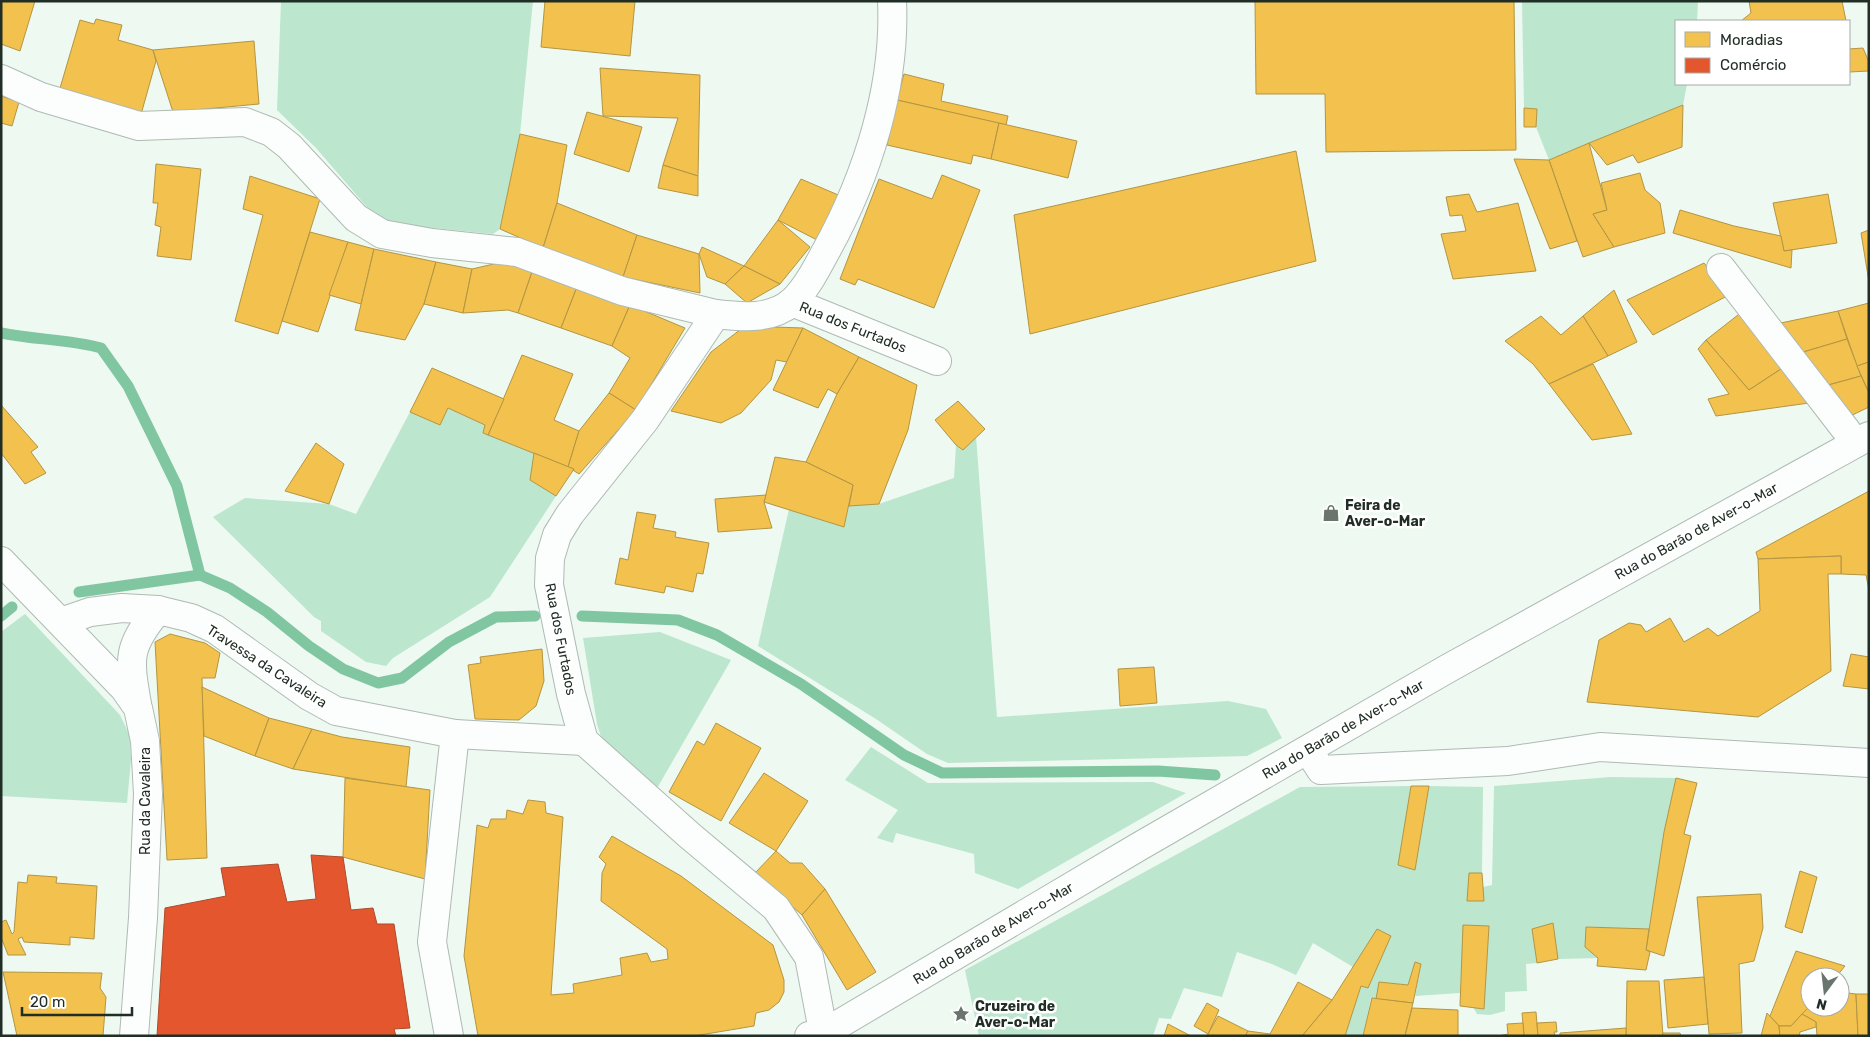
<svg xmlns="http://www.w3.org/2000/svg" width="1870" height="1037" font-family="Rubik,sans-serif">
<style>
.green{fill:#bce6cd}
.homes{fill:#f2c14e;stroke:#b39542}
.shops{fill:#e4572e;stroke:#aa4b2c}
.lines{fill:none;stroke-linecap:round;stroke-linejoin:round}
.stream{stroke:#80c6a1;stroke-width:11}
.minor-casing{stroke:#afbab3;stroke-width:30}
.minor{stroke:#fcfefd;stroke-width:28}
.labels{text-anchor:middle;stroke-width:5;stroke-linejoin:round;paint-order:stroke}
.street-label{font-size:14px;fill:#212e26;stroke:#fff}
.poi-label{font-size:14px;font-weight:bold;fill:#212e26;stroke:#fff;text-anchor:start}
</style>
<rect width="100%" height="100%" fill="#eef9f2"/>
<!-- green -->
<g class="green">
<path d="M281,1H533L520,134L500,229L493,234L394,224L372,213L316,148L277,110Z"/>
<path d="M1522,1H1698L1697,21H1676V84H1687L1683,105L1549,160L1536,127L1537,109L1524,108Z"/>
<path d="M448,408L485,425L534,453L530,480L556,496L490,597L393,658L386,666L366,662L321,631V621L314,617L213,517L245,498L329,504L356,514L410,412Z"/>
<path d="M976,436L997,717L1228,701L1266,709L1282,738L1247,756L948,763L927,754L876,719L758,646L789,509L844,527L849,506L879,504L954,478L956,445L963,450Z"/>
<path d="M25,614L120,715L130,736L131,760L127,803L1,796V632Z"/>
<path d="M660,632L731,660L656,790L603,743L597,724L583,638Z"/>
<path d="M871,747L928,783L1153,782L1186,793L1018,889L975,873L974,854L896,833L893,843L877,838L898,810L845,780Z"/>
<path d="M1611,777L1676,778L1664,832L1649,929L1586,927L1585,947L1598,958L1558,959L1532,929L1537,963L1526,964L1527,991L1505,992V1011L1490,1015L1477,1014L1473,1007L1484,1009L1489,926L1464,925L1460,993L1415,996L1421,965L1415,962L1408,985L1379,982L1376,999L1371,998L1363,1036H1345L1361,986L1368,988L1391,936L1377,929L1353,967L1313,943L1296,975L1272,964L1237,952L1222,997L1184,988L1171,1019L1159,1018L1153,1036H979L965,970L1300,787L1411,786L1398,865L1415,870L1429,786L1483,787L1482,873H1469L1467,901H1484L1483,887L1492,885L1494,786Z"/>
</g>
<!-- homes -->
<g class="homes">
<path d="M1,1H35L20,51L1,44Z"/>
<path d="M545,1H635L630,56L541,47Z"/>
<path d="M1255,1H1514L1516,150L1326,152L1325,94H1256Z"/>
<path d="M1749,1H1842L1846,21H1741L1751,13Z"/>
<path d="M96,19L122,25L118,40L153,50L156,61L140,118L58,95L80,20L94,24Z"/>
<path d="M254,41L259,104L173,112L153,50Z"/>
<path d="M1863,48L1869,62V71L1849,72V49Z"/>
<path d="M600,68L700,75L698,176L663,165L678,118L603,116Z"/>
<path d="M904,74L944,84L941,101L1008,116L1006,125L897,100Z"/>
<path d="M1,96L19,102L12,126L1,123Z"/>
<path d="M897,100L999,123L991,159L973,155L971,164L887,145Z"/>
<path d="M1683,105L1682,147L1638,163L1633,155L1607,165L1589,143Z"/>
<path d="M1524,108L1537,109L1536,127H1524Z"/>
<path d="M587,112L642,127L629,172L574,154Z"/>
<path d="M999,123L1077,141L1068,178L991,159Z"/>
<path d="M520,134L567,145L557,203L543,248L500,229Z"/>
<path d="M1589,143L1607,210L1593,214L1614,247L1583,257L1549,160Z"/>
<path d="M1296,151L1316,261L1030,334L1014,215Z"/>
<path d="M1514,159L1549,160L1577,241L1550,249Z"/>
<path d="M156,164L201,169L191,260L157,256L161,227L155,225L158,203H153Z"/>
<path d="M663,165L698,176V196L658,188Z"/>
<path d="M1640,173L1645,190L1660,203L1665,233L1614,247L1593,214L1607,210L1601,183Z"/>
<path d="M942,175L980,190L934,308L858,279L855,285L840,279L879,179L932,199Z"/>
<path d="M250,176L320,199L278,334L235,321L263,215L243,209Z"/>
<path d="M801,179L843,197L817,240L778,220Z"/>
<path d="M1469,194L1477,212L1518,203L1536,271L1453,279L1441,234L1466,231L1462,215L1450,216L1446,197Z"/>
<path d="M1828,194L1837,243L1784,251L1773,203Z"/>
<path d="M557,203L637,235L623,277L543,248Z"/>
<path d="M1680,210L1734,226L1781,236L1784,251L1792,250L1791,268L1673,233Z"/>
<path d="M778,220L810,247L780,284L744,266Z"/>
<path d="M1869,230V282L1861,233Z"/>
<path d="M310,232L348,242L318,332L282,321Z"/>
<path d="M637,235L699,254L700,293L623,277Z"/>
<path d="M348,242L374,249L361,304L329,295Z"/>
<path d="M702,247L744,266L725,284L707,277L699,254Z"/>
<path d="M374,249L436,262L424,304L405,340L355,330Z"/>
<path d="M436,262L472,269L463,313L424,304Z"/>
<path d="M498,263L533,269L518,313L508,310L463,313L472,269Z"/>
<path d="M1704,263L1729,295L1653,335L1627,300Z"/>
<path d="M744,266L780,284L747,303L725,284Z"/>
<path d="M533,269L577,287L561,328L518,313Z"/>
<path d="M577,287L630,305L612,346L561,328Z"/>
<path d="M1614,290L1637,342L1608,356L1583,316Z"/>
<path d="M1869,303V362L1857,366L1838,311Z"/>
<path d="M630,305L685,328L636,410L609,393L630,358L612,346Z"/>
<path d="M1743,311L1784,367L1749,390L1706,340Z"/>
<path d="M1838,311L1847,339L1800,353L1776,324Z"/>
<path d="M1541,316L1561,335L1583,316L1608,356L1549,384L1533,364L1505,341Z"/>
<path d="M745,326L803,328L787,362L776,360L771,380L741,413L721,423L671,411L711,352Z"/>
<path d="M803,328L859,357L837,394L828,389L818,408L773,390Z"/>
<path d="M1847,339L1861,376L1821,387L1800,353Z"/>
<path d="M1706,340L1749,390L1784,367L1809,403L1716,416L1708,399L1729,394L1698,349Z"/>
<path d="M522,355L573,374L554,420L579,431L568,467L488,435Z"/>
<path d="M859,357L917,385L908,430L879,504L849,506L853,485L806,462L837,394Z"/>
<path d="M1869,362V393L1857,366Z"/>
<path d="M1593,364L1632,434L1592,440L1549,384Z"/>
<path d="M432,368L504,399L488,435L483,433L485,425L448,408L440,425L410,412Z"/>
<path d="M1861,376L1869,393V407L1844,419L1821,387Z"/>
<path d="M609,393L636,410L579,474L568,467L579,431Z"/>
<path d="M958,401L985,429L963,450L956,445L935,420Z"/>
<path d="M1,405L38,447L31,452L46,473L25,484L1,453Z"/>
<path d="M316,443L344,464L329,504L285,491Z"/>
<path d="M534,453L574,469L556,496L530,480Z"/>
<path d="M775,457L806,462L853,485L844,527L764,502Z"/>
<path d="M1869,491V590L1866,575L1841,574V556L1758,559L1756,552Z"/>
<path d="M766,495L764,502L772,528L718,532L715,499Z"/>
<path d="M637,512L656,515L653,528L676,532L675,537L709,543L703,574L697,573L693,592L666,586L664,593L615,584L620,558L628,560Z"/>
<path d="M1841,556V574H1828L1831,671L1758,717L1587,702L1599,640L1629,623L1641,625L1646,632L1670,618L1684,642L1708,628L1718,636L1760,611L1758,559Z"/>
<path d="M170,634L205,643L220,653L215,678H202L207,858L167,860L155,642Z"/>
<path d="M542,649L544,681L536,706L519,720L475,719L468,665L481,663L480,657Z"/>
<path d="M1851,654L1869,657V689L1843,686Z"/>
<path d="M1154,667L1157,703L1120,706L1118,669Z"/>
<path d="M202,687L269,718L255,756L204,736Z"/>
<path d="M269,718L312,729L293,769L255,756Z"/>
<path d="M716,723L761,748L721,821L669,792L697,741L704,745Z"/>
<path d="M312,729L342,737L410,747L406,787L293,769Z"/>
<path d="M764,773L808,801L776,851L729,823Z"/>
<path d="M345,778L430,790L425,879L343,857Z"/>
<path d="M1676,778L1697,783L1684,834L1691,836L1664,956L1646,950L1664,832Z"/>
<path d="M1411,786H1429L1415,870L1398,865Z"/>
<path d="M528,800L545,802L546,813L563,817L551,995L574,993L573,984L622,975L620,958L647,953L651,962L668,959L667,949L601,901L602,873L606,864L599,857L612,836L681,876L773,945L784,980V992L779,1002L769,1010L756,1013L754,1026L694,1036H478L464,956L477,825L488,828L491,819H506L507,810L523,814Z"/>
<path d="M776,851L790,863H802L825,889L802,915L755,873Z"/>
<path d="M1800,871L1817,877L1802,933L1785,927Z"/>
<path d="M1469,873H1482L1484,901H1467Z"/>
<path d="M28,875L57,877L56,883L97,886L94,939L70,937V945L24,942L22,937L18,939L26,955H8L1,937V922L6,920L12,934L14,932L18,882L27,883Z"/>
<path d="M825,889L876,972L847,990L802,915Z"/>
<path d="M1761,894L1763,928L1754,961L1739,964L1742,1033L1709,1034L1697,897Z"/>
<path d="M1553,923L1558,959L1537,963L1532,929Z"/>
<path d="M1463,925L1489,926L1484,1009L1460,1006Z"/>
<path d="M1586,927L1649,929L1646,950L1650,952L1646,970L1597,966L1598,958L1585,947Z"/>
<path d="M1377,929L1391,936L1368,988L1361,986L1345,1036H1302L1332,1000Z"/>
<path d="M1796,951L1845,966L1836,977H1810V1006L1791,1026H1779L1770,1016Z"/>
<path d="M1415,962L1421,964L1413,1003L1376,999L1379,982L1408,985Z"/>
<path d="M3,972L102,973L100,988L106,997L103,1036H17Z"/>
<path d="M1704,977L1708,1024L1668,1028L1664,980Z"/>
<path d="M1627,981H1659L1663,1036H1626Z"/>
<path d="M1298,982L1332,1000L1302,1036H1245L1248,1031L1270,1034Z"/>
<path d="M1840,992L1856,994L1858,1036H1817L1816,1022L1802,1014L1810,1006L1840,1007Z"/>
<path d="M1856,994H1869V1036H1858Z"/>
<path d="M1372,998L1413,1003L1405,1036H1363Z"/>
<path d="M1207,1003L1219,1010L1208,1034L1194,1026Z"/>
<path d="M1412,1008L1458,1010V1036H1405Z"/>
<path d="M1536,1012L1538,1036H1524L1522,1013Z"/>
<path d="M1767,1013L1779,1026L1780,1036H1761Z"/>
<path d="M1802,1014L1816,1022V1027L1800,1032L1799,1036H1780L1779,1026H1791Z"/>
<path d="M1218,1016L1248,1031L1245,1036H1207Z"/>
<path d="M1556,1022L1557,1032H1554L1555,1036H1538L1537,1023Z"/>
<path d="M1523,1023L1524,1036H1498L1508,1034L1507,1024Z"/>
<path d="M1168,1024L1191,1036H1164Z"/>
<path d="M1626,1028V1036H1560V1033Z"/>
<path d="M1663,1033H1680L1681,1036H1663Z"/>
</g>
<!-- shops -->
<path class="shops" d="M311,855L343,857L351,910L373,908L377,924H394L410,1028L394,1029L396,1036H157L165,908L226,896L221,868L278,864L287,902L316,899Z"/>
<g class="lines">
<!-- stream -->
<g class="stream">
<path d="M1,333C35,340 68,339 101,348L128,386L177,486L200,575"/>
<path d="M79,592L200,575L230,588L267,612L309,646L343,669L378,683L402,678L449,642L496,617L535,616"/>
<path d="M1,616L12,607"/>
<path d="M582,616L678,620L717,635L801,684L904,755L942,773L1158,771L1215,775"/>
</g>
<!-- minor casing -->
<g class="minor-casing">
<g id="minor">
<path d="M1,79L41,97L139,126L245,122L271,132L289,146L356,218L382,234L432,243L517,252L622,291L716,314"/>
<path d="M1721,268L1856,443"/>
<path d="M792,302L937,361"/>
<path d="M1,561L124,688L138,708L145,741L148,794L143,918L134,1036"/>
<path d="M61,622L90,612L122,608L158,610L191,618L215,629L309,696L336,711L455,734L584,741"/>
<path d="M137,704C129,658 127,647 158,610"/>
<path d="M1308,750L1321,770L1508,761L1600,747L1869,763"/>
<path d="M449,1036L432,942L455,734"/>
<path d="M809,1036L824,1033L1140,846L1447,669L1869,436"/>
<path d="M824,1036L809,957L776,908L689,835L584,741L571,694L549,585L550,558L557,535L570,514L645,420L716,314C742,317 771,320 792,302C806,289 817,268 826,251C867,177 896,87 892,1"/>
</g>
</g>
<!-- minor -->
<use href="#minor" class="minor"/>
</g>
<!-- icons -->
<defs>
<g id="shop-bare" transform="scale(1.35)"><path d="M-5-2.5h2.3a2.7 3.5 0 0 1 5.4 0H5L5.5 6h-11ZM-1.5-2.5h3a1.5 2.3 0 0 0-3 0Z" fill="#69756d" stroke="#fff" stroke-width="2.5" paint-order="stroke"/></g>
<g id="sight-bare" transform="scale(1.35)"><path d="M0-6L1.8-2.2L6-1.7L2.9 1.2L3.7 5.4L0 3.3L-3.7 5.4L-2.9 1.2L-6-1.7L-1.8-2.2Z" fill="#69756d" stroke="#fff" stroke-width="2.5" paint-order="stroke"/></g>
</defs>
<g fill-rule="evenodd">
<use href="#shop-bare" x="1331" y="513"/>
<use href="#sight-bare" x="961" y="1014"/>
</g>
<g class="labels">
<!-- street labels -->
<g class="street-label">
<text transform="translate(853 327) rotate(22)" y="5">Rua dos Furtados</text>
<text transform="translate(1696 531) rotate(-29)" y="5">Rua do Barão de Aver-o-Mar</text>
<text transform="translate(561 639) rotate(79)" y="5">Rua dos Furtados</text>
<text transform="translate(267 666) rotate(33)" y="5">Travessa da Cavaleira</text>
<text transform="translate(1343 729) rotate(-30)" y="5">Rua do Barão de Aver-o-Mar</text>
<text transform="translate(145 801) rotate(-90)" y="5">Rua da Cavaleira</text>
<text transform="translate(993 933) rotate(-31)" y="5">Rua do Barão de Aver-o-Mar</text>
</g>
<!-- poi labels -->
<g class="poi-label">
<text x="1345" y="510">Feira de<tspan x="1345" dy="16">Aver-o-Mar</tspan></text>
<text x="975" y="1011">Cruzeiro de<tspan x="975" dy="16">Aver-o-Mar</tspan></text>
</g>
</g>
<!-- border -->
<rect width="1870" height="1037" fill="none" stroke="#212e26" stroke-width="5"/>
<!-- legend -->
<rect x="1675" y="20" width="175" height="65" fill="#ffffff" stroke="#a6aba8"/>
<rect x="1685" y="32" width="25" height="15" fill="#f2c14e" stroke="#a6aba8"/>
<text x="1720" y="45" font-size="15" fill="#212e26">Moradias</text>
<rect x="1685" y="58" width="25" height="15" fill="#e4572e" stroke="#a6aba8"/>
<text x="1720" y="70" font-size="15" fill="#212e26">Comércio</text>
<!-- north arrow -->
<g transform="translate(1825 992) rotate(195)"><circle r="24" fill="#ffffff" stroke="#a6aba8"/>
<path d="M0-4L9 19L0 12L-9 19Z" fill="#69756d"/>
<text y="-8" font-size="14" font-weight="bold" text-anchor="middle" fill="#212e26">N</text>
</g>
<!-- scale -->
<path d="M22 1007v8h110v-8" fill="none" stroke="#212e26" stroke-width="2.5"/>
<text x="30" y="1007" font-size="15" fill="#212e26" stroke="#ffffff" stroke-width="4" paint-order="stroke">20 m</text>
</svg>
